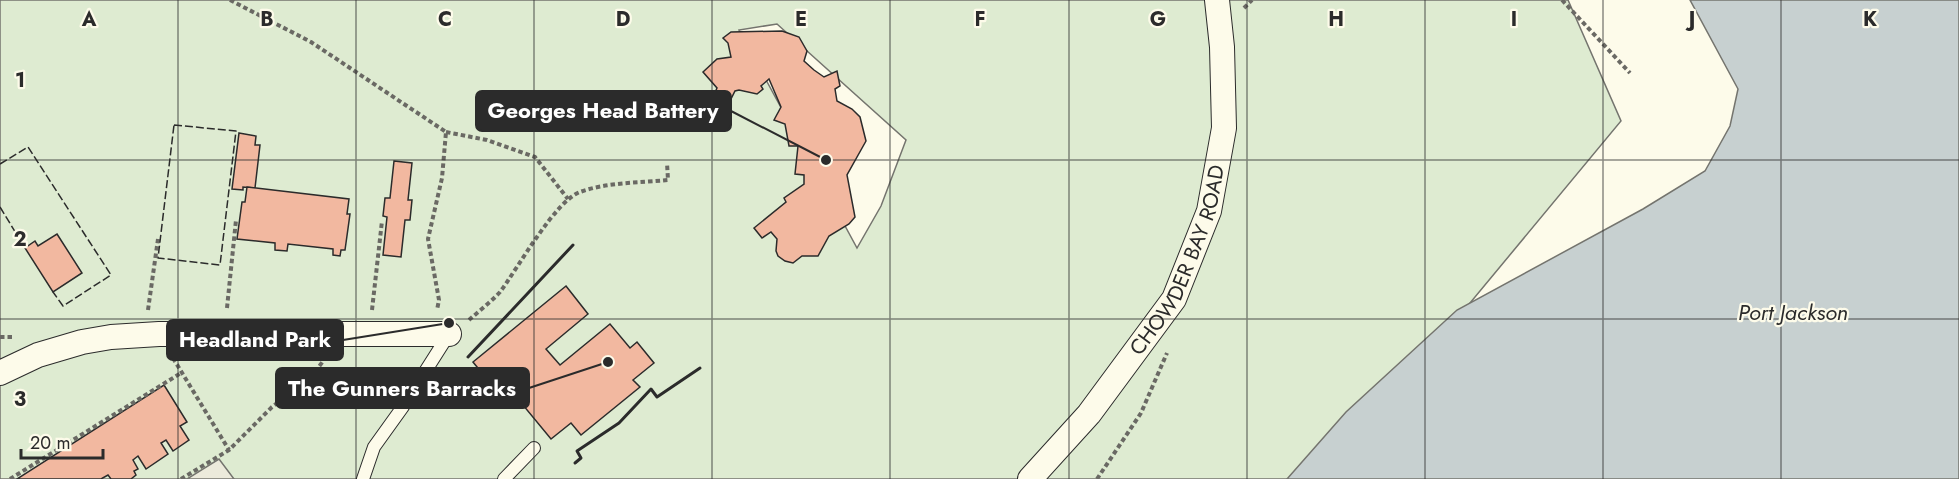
<svg xmlns="http://www.w3.org/2000/svg" width="1959" height="479" font-family="Jost,sans-serif">
<style>
.green{fill:#deebd1;stroke:#74746e;stroke-width:1.5;fill-rule:evenodd}
.parking{fill:#eceadb;stroke:#74746e;stroke-width:1.5}
.water{fill:#c7d0d0;stroke:#74746e;stroke-width:1.5}
.building{fill:#f2b8a0;stroke:#2b2b2b;stroke-width:1.5}
.lines{fill:none;stroke-linecap:round;stroke-linejoin:round}
.service-casing{stroke:#2b2b2b;stroke-width:14}
.minor-casing{stroke:#2b2b2b;stroke-width:26}
.path{stroke:#6a6964;stroke-width:4;stroke-dasharray:4.5 3;stroke-linecap:butt}
.service{stroke:#fdfbea;stroke-width:12}
.minor{stroke:#fdfbea;stroke-width:24}
.fence{stroke:#2b2b2b;stroke-width:1.5;stroke-dasharray:8 3;stroke-linecap:butt}
.wall{stroke:#2b2b2b;stroke-width:3}
.grid{fill:none;stroke:#2b2b2b;stroke-width:1.5;stroke-opacity:0.55}
.labels{text-anchor:middle;stroke-width:4.5;stroke-linejoin:round;paint-order:stroke}
.street-label{font-size:21px;fill:#2b2b2b;stroke:#fdfbea}
.water-label{font-size:22px;font-style:italic;fill:#2b2b2b;stroke:#fdfbea}
.grid-label{font-size:20px;text-anchor:middle;font-weight:bold;fill:#2b2b2b;stroke:#fdfbea;stroke-width:4.5;stroke-linejoin:round;paint-order:stroke}
.leader{fill:none;stroke:#2b2b2b;stroke-width:2}
.callout-dot{fill:#2b2b2b;stroke:#fdfbea;stroke-width:2}
.callout{fill:#2b2b2b;stroke:#2b2b2b;stroke-width:2}
.callout-label{font-size:22px;text-anchor:middle;font-weight:bold;fill:#fff}
</style>
<rect width="100%" height="100%" fill="#fdfbea"/>
<!-- green -->
<path class="green" d="M0,0H1568L1621,121L1324,479H0ZM777,24L906,140L881,206L857,248L739,30Z"/>
<!-- parking -->
<path class="parking" d="M219,459L234,479H187Z"/>
<!-- water -->
<path class="water" d="M1690,0H1959V479H1287L1346,412L1457,310L1643,209L1705,171L1730,126L1738,89Z"/>
<!-- building -->
<g class="building">
<path d="M782,31L799,37L807,51L804,61L814,70L824,77L837,71L840,86L835,89L837,101L852,109L860,117L866,141L847,175L855,217L849,224L829,236L818,256H802L793,263L785,261L778,256L776,251L777,239L771,232L762,238L754,228L786,202L784,198L804,184V175L795,174L798,146H789L785,124L774,120L781,107L769,79L761,86L763,89L757,94L739,90L735,91L729,103L714,95L717,88L703,72L717,59L731,57L728,43L723,38L731,32Z"/>
<path d="M239,133L256,136L255,145H260L255,188L243,187V190L232,189Z"/>
<path d="M394,161L412,163L408,200H412L410,220H405L401,257L383,255L387,217L383,216L385,198H390Z"/>
<path d="M247,187L349,199L347,214H350L345,250H341L340,256L333,255V249L288,244L287,251L275,250V243L237,239L242,202H245Z"/>
<path d="M57,234L82,273L53,292L25,248L35,241L38,246Z"/>
<path d="M566,286L588,314L546,349L560,365L610,324L630,348L637,342L654,363L633,380L640,387L581,435L571,423L551,439L504,382L495,389L473,362Z"/>
<path d="M164,385L187,422L180,426L189,440L173,451L166,440L161,443L168,454L146,469L138,456L133,460L138,469L134,471L136,475L131,479H111L108,475L101,479H17Z"/>
</g>
<g class="lines">
<!-- service casing -->
<g class="service-casing">
<g id="service">
<path d="M363,479L374,447L402,408L449,334"/>
<path d="M504,479L534,448"/>
</g>
</g>
<!-- minor casing -->
<g class="minor-casing">
<g id="minor">
<path d="M0,373L38,355L82,342L111,337L159,334H449"/>
<path id="s1" d="M1030,479L1089,414L1174,299L1209,211L1224,128L1222,47L1217,0"/>
</g>
</g>
<!-- path -->
<g class="path">
<path d="M230,0L311,42L446,132L442,178L428,239L439,300L437,310"/>
<path d="M1562,0L1630,73"/>
<path d="M1244,8L1252,0"/>
<path d="M446,132L487,140L535,157L568,199"/>
<path d="M227,308L236,220"/>
<path d="M148,310L158,239"/>
<path d="M372,310L382,221"/>
<path d="M469,320C479,311 491,302 500,292C518,268 555,201 580,192C607,182 640,183 668,180L667,163"/>
<path d="M0,337H14"/>
<path d="M173,358L229,450"/>
<path d="M10,479L181,373"/>
<path d="M181,479L229,450L272,407L310,378L324,360"/>
<path d="M1097,479L1141,413L1167,353"/>
</g>
<!-- service -->
<use href="#service" class="service"/>
<!-- minor -->
<use href="#minor" class="minor"/>
<!-- fence -->
<g class="fence">
<path d="M174,125L236,131L220,265L158,258Z"/>
<path d="M0,164L28,147L111,275L63,306L53,292"/>
<path d="M0,207L25,248"/>
</g>
<!-- wall -->
<g class="wall">
<path d="M468,357L573,245"/>
<path d="M575,463L581,458L577,451L619,423L651,389L657,397L700,368"/>
</g>
</g>
<!-- grid -->
<path class="grid" d="M178,0V479M356,0V479M534,0V479M712,0V479M890,0V479M1069,0V479M1247,0V479M1425,0V479M1603,0V479M1781,0V479M0,160H1959M0,319H1959"/>
<g class="labels">
<!-- street labels -->
<g class="street-label">
<text dy="7" stroke="none"><textPath href="#s1" startOffset="268">CHOWDER BAY ROAD</textPath></text>
</g>
<!-- water labels -->
<g class="water-label">
<text x="1793" y="320">Port Jackson</text>
</g>
</g>
<g class="grid-label">
<text x="89" y="26">A</text>
<text x="267" y="26">B</text>
<text x="445" y="26">C</text>
<text x="623" y="26">D</text>
<text x="801" y="26">E</text>
<text x="980" y="26">F</text>
<text x="1158" y="26">G</text>
<text x="1336" y="26">H</text>
<text x="1514" y="26">I</text>
<text x="1692" y="26">J</text>
<text x="1870" y="26">K</text>
<text x="20" y="87">1</text>
<text x="20" y="246">2</text>
<text x="20" y="406">3</text>
</g>
<!-- callouts -->
<path class="leader" d="M826 160L731 111M449 323L343 340M608 362L529 388"/>
<g class="callout-dot">
<circle cx="826" cy="160" r="6"/>
<circle cx="449" cy="323" r="6"/>
<circle cx="608" cy="362" r="6"/>
</g>
<g class="callout">
<rect x="476" y="91" width="255" height="40" rx="6"/>
<rect x="167" y="320" width="176" height="40" rx="6"/>
<rect x="276" y="368" width="253" height="40" rx="6"/>
</g>
<g class="callout-label">
<text x="603" y="118">Georges Head Battery</text>
<text x="255" y="347">Headland Park</text>
<text x="402" y="396">The Gunners Barracks</text>
</g>
<!-- scale -->
<path d="M21 449v9h82v-9" fill="none" stroke="#2b2b2b" stroke-width="3"/>
<text x="30" y="449" font-size="18" fill="#2b2b2b" stroke="#fdfbea" stroke-width="4.5" paint-order="stroke">20 m</text>
</svg>
